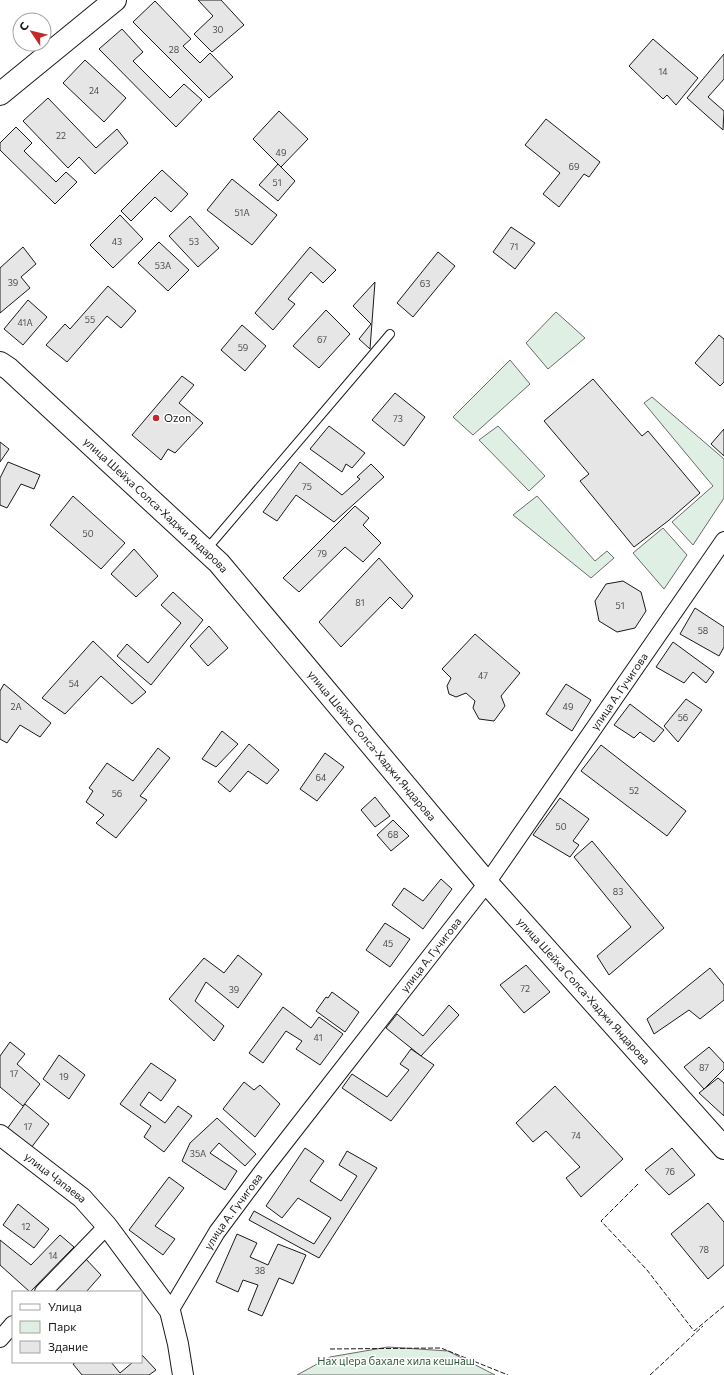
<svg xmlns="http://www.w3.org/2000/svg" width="724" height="1375" font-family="Commissioner,sans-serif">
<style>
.green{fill:#e0efe3;stroke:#6a6a6a}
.building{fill:#e6e6e6;stroke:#1a1a1a}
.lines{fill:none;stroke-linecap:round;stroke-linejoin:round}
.service-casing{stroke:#1a1a1a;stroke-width:10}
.minor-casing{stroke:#1a1a1a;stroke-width:18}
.tertiary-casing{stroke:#1a1a1a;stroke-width:22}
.secondary-casing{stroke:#1a1a1a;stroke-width:24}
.service{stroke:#fff;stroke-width:8}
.minor{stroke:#fff;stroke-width:16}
.tertiary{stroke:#fff;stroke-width:20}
.secondary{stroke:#fff;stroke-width:22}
.fence{stroke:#1a1a1a;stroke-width:1;stroke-dasharray:5 2;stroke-linecap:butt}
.poi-dot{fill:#c62828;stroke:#fff;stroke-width:1.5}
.labels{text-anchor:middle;stroke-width:3;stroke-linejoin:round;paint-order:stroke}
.number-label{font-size:9px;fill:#4d4d4d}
.poi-label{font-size:11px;fill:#1a1a1a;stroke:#fff;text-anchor:start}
.street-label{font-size:11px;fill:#1a1a1a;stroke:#fff}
.park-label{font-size:11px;fill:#2b5a34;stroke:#fff}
</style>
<rect width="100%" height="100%" fill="#fff"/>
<!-- green -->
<g class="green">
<path d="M556,312L585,338L548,369L526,343Z"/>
<path d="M510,360L530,384L473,435L453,417Z"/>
<path d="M652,397L724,459V498L693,545L672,522L713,486L644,403Z"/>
<path d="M498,426L545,476L529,491L479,440Z"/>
<path d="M537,496L595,561L607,551L614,558L591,578L513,515Z"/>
<path d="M663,528L687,555L664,589L633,553Z"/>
<path d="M388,1347L448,1351L495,1375H297L330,1357Z"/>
</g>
<!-- building -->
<g class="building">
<path d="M198,0H221L244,25L212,52L194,34L213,16Z"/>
<path d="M155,1L191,39L183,46L200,63L210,53L233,77L209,98L133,22Z"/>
<path d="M122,29L143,52L133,61L170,98L184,84L202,100L176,127L99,49Z"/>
<path d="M653,39L698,78L676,105L667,95L663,99L629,66Z"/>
<path d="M724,54V79L708,97L724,111L723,130L687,98Z"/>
<path d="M85,60L126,98L104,122L63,83Z"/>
<path d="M48,98L96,148L117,129L128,143L95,174L79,157L68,168L23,121Z"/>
<path d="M279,111L308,139L281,167L253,139Z"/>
<path d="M546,119L600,162L589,177L584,174L559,207L543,194L560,173L525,145Z"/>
<path d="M16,127L32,143L24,151L56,182L66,172L77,182L55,204L0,150V143Z"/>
<path d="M278,164L295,181L278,201L259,185Z"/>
<path d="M162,170L188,194L171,212L155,197L131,221L121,211Z"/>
<path d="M232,179L277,215L252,245L207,210Z"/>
<path d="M120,215L143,239L113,268L90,245Z"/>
<path d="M190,216L219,248L198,267L169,236Z"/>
<path d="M511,227L535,243L515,269L493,252Z"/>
<path d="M159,242L189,270L168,291L138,263Z"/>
<path d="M23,247L36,264L21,277L30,288L0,313V268Z"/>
<path d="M310,247L336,270L323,283L311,272L288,299L295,304L273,330L255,313Z"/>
<path d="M438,252L455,266L413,317L397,303Z"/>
<path d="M375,282L370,349L359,339L371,324L353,306Z"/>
<path d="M108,286L136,311L121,328L107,316L67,362L46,345L65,324L70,329Z"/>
<path d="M28,300L47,317L23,345L4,329Z"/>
<path d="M326,310L350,334L319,368L293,346Z"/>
<path d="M242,325L266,346L245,371L221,350Z"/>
<path d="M719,335L724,339V382L720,386L695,363Z"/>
<path d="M182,376L194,385L179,403L203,423L175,453L168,449L161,460L132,435Z"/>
<path d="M593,379L642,436L648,431L700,493L668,521L634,547L580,481L589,474L544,421Z"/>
<path d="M395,393L425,417L404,446L372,420Z"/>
<path d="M329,426L365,453L352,468L346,464L342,472L310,449Z"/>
<path d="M724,429V456L711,444Z"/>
<path d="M0,442L9,449L0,462Z"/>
<path d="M8,462L40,475L34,489L21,484L7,508L0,505V478Z"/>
<path d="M300,462L342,495L360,479L357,477L371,464L384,477L334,522L296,495L277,521L263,512Z"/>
<path d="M73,496L125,543L101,569L50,525Z"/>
<path d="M355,506L369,518L363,525L381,543L363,562L345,547L299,592L283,578Z"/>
<path d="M134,549L158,576L136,597L111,574Z"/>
<path d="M379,558L413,596L402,609L390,597L341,647L319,622Z"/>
<path d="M623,581L641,592L646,611L635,628L617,632L599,621L595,601L606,584Z"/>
<path d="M173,592L203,620L151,685L117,656L127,644L148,663L181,623L161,605Z"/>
<path d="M695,608L724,627V647L719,656L680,634Z"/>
<path d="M209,626L228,648L208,666L190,646Z"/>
<path d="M475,634L520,673L501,696L505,706L494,721L479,719L473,708L475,701L466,693L456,697L449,694L447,686L451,678L442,669Z"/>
<path d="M93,641L146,692L132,704L101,676L65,714L42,698Z"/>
<path d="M673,642L714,672L706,683L693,672L684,683L656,667Z"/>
<path d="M4,684L51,723L40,737L20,725L7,743L0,739V691Z"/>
<path d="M566,684L591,700L572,731L546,714Z"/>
<path d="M686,699L702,710L678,742L664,726Z"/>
<path d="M630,704L664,730L654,742L640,732L634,738L614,725Z"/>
<path d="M222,731L238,744L216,767L202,759Z"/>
<path d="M249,744L279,770L267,784L248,771L230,792L218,782Z"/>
<path d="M601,745L686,811L667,836L581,771Z"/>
<path d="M158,748L170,758L140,796L147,800L116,838L96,823L104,815L86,802L93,791L89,788L107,763L133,781Z"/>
<path d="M325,753L344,767L317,801L300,789Z"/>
<path d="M375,797L390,816L375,827L361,810Z"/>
<path d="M560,798L589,819L573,841L579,845L570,857L533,835Z"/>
<path d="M393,820L409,836L391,851L377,835Z"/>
<path d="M592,841L664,928L609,975L597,956L631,927L574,857Z"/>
<path d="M441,879L452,889L423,929L392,905L404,888L423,901Z"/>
<path d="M385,923L410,939L390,967L366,950Z"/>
<path d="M238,955L262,974L238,1008L206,982L195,1001L224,1026L214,1041L169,999L204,958L224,973Z"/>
<path d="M526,965L550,992L524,1013L500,985Z"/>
<path d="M710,968L724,985V1000L700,1019L689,1010L654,1034L647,1019Z"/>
<path d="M332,992L359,1012L345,1032L316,1011L326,997L328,998Z"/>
<path d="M449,1005L459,1015L421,1056L386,1028L397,1014L423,1036Z"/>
<path d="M283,1007L311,1028L319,1017L343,1034L320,1065L296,1049L302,1041L286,1031L263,1063L249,1053Z"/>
<path d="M10,1042L25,1054L17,1064L40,1084L23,1106L0,1087V1056Z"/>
<path d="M709,1047L724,1063V1069L704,1089L684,1067Z"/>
<path d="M411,1049L434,1065L391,1121L342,1088L352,1074L387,1097L409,1070L400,1064Z"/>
<path d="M59,1055L85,1075L69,1099L43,1079Z"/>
<path d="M151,1063L176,1080L161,1101L149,1092L140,1105L165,1123L178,1106L192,1116L164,1152L144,1137L151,1126L120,1104Z"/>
<path d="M718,1078L724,1083V1116L699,1093Z"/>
<path d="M244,1082L254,1090L260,1085L280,1104L255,1137L223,1109Z"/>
<path d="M555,1086L623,1159L581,1197L566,1178L580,1167L546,1131L533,1142L516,1123Z"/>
<path d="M25,1104L49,1124L31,1148L7,1129Z"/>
<path d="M217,1118L256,1154L245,1166L219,1143L210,1153L237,1171L225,1190L182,1161L190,1143Z"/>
<path d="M305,1148L324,1161L310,1181L341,1201L357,1176L339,1165L347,1151L377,1168L319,1258L249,1220L254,1211L314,1244L331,1218L298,1198L282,1218L266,1206Z"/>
<path d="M672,1148L695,1175L669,1195L645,1170Z"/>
<path d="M169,1177L184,1188L155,1226L175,1239L163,1255L129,1230Z"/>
<path d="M708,1203L724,1222V1265L708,1279L671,1234Z"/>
<path d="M18,1204L49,1229L34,1248L3,1225Z"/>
<path d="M237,1234L257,1243L250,1257L268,1265L278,1244L306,1255L293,1284L279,1278L262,1316L248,1310L258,1285L243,1280L238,1292L216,1282Z"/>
<path d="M60,1235L74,1247L30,1292L0,1265V1240L31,1265Z"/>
<path d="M84,1257L101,1275L86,1292H54Z"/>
<path d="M142,1355L156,1370L149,1375H82L73,1364L76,1362H111L120,1373L133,1362H141Z"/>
</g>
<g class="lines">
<!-- service casing -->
<g class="service-casing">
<path id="service" d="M206,550L390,334"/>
</g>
<!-- minor casing -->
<g class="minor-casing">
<g id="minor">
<path d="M43,1292L107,1226"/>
<path id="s1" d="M170,1311L217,1232L261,1173L487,883L724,540"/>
<path d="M0,1339L13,1324"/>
</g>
</g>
<!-- tertiary casing -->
<g class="tertiary-casing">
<g id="tertiary">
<path id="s2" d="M0,1135L82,1198L107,1226L170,1311L178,1344L183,1375"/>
</g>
</g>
<!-- secondary casing -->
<g class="secondary-casing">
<g id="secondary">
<path d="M0,94L115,0"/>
<path id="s3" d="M0,363L9,369L219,563L487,883L724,1148"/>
</g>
</g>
<!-- service -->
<use href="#service" class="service"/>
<!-- minor -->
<use href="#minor" class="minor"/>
<!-- tertiary -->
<use href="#tertiary" class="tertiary"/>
<!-- secondary -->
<use href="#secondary" class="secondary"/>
<!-- fence -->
<g class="fence">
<path d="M638,1184L601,1221L647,1270L694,1331L724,1306"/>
<path d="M330,1349L441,1348L508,1375"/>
<path d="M650,1375L703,1326"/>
</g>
</g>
<!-- markers -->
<circle class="poi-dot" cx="156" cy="418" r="4"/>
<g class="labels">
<!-- number labels -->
<g class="number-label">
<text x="218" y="33">30</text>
<text x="174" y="53">28</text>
<text x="663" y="75">14</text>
<text x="94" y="94">24</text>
<text x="61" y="139">22</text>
<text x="281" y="156">49</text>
<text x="574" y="170">69</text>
<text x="277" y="186">51</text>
<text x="242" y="216">51А</text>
<text x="117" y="245">43</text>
<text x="194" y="245">53</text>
<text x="514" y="250">71</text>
<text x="163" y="269">53А</text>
<text x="13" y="286">39</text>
<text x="425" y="287">63</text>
<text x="90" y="323">55</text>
<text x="25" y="326">41А</text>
<text x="322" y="343">67</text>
<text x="243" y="351">59</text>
<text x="398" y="422">73</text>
<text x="307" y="490">75</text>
<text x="88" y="537">50</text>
<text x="322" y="557">79</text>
<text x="360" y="606">81</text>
<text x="620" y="609">51</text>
<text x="703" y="634">58</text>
<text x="483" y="679">47</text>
<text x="74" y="687">54</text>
<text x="16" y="710">2А</text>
<text x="568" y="710">49</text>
<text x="683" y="721">56</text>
<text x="321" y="781">64</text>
<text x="634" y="794">52</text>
<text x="117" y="797">56</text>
<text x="561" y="830">50</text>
<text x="393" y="838">68</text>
<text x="618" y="895">83</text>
<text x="388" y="947">45</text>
<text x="525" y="992">72</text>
<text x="234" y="993">39</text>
<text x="318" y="1041">41</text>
<text x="704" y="1071">87</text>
<text x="14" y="1077">17</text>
<text x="64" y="1080">19</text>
<text x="28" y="1130">17</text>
<text x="576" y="1139">74</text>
<text x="198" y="1157">35А</text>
<text x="670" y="1175">76</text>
<text x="26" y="1230">12</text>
<text x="704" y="1253">78</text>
<text x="53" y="1259">14</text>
<text x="260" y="1274">38</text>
</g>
<!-- poi labels -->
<g class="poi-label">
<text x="164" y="422">Ozon</text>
</g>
<!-- street labels -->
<g class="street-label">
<text dy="4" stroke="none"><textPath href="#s3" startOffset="211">улица Шейха Солса-Хаджи Яндарова</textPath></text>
<text dy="4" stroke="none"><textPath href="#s1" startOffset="766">улица А. Гучигова</textPath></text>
<text dy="4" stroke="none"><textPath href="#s3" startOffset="535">улица Шейха Солса-Хаджи Яндарова</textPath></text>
<text dy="4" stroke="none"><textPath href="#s1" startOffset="442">улица А. Гучигова</textPath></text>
<text dy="4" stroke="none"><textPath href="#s3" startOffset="859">улица Шейха Солса-Хаджи Яндарова</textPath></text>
<text dy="4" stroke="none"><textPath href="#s2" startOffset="70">улица Чапаева</textPath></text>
<text dy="4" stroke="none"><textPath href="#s1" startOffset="118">улица А. Гучигова</textPath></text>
</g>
<!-- park labels -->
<g class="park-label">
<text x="396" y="1365">Нах цIера бахале хила кешнаш</text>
</g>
</g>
<!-- legend -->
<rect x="12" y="1291" width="130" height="72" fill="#ffffff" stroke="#a3a3a3"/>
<rect x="20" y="1304" width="20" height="6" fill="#ffffff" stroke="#a3a3a3"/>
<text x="48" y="1311" font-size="12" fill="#1a1a1a">Улица</text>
<rect x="20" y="1321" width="20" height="12" fill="#e0efe3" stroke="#a3a3a3"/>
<text x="48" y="1331" font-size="12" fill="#1a1a1a">Парк</text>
<rect x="20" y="1341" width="20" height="12" fill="#e6e6e6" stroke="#a3a3a3"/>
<text x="48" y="1351" font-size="12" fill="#1a1a1a">Здание</text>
<!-- north arrow -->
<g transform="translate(32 32) rotate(305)"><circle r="19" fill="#ffffff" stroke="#a3a3a3"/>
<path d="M0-3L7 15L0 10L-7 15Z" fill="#c62828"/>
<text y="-6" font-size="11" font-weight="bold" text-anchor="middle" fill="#1a1a1a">С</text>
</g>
</svg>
